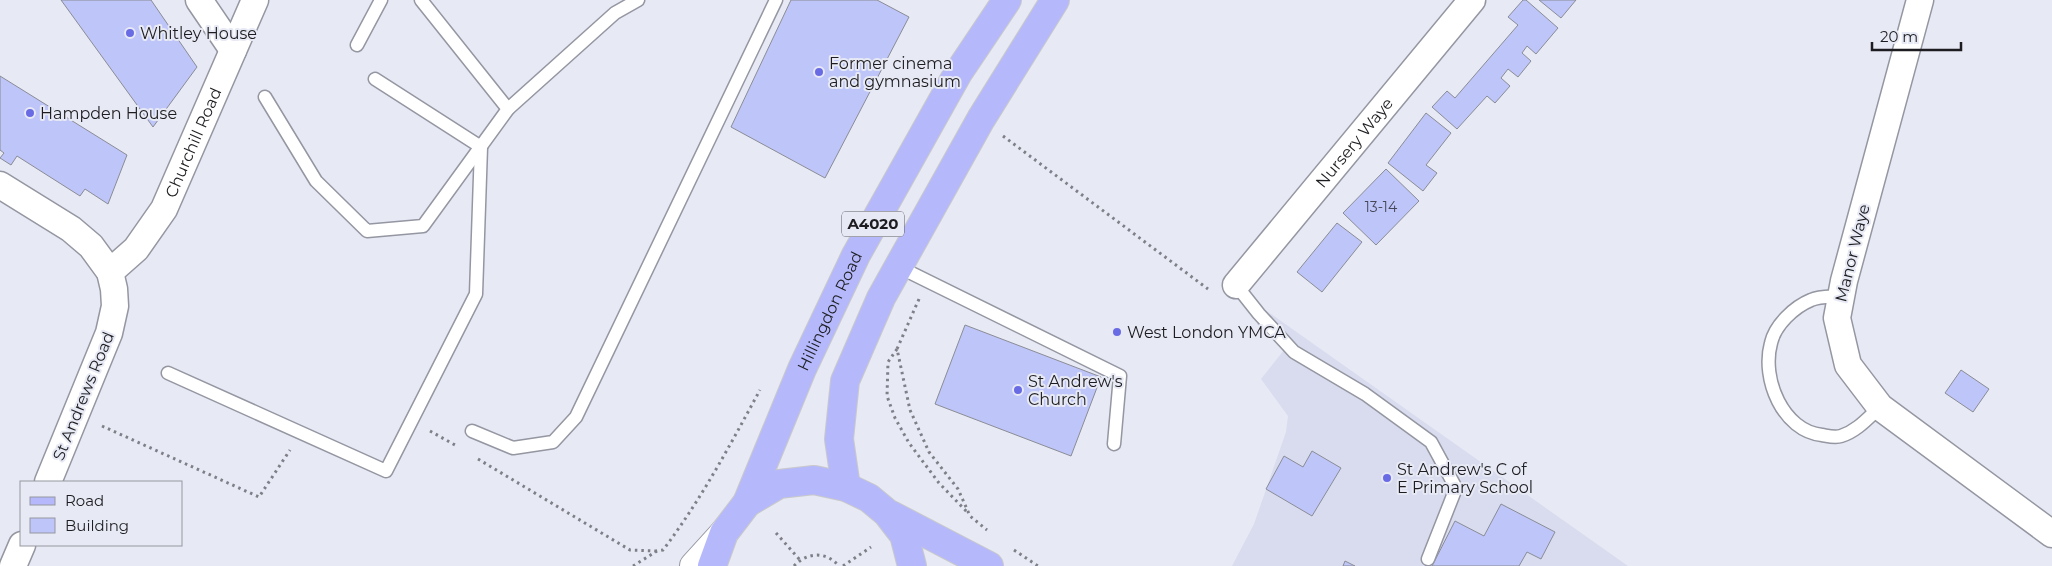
<svg xmlns="http://www.w3.org/2000/svg" width="2052" height="566" font-family="Montserrat,sans-serif">
<style>
.built{fill:#d9dcee}
.building{fill:#bec5f8;stroke:#8a8c96}
.lines{fill:none;stroke-linecap:round;stroke-linejoin:round}
.service-casing{stroke:#9496a1;stroke-width:15}
.minor-casing{stroke:#9496a1;stroke-width:29}
.secondary-casing{stroke:#9496a1;stroke-width:30}
.primary-casing{stroke:#c9c9ca;stroke-width:30}
.path{stroke:#7e7f87;stroke-width:3;stroke-dasharray:2.5 4;stroke-linecap:butt}
.service{stroke:#fff;stroke-width:12}
.minor{stroke:#fff;stroke-width:26}
.secondary{stroke:#fff;stroke-width:28}
.primary{stroke:#b5b9fc;stroke-width:28}
.poi-dot{fill:#696be4;stroke:#e7e9f4;stroke-width:2}
.labels{text-anchor:middle;stroke-width:4;stroke-linejoin:round;paint-order:stroke}
.number-label{font-size:14px;fill:#454757}
.shield{fill:#e7e9f4;stroke:#5a5a60;stroke-width:1}
.shield-label{font-size:15px;font-weight:bold;fill:#1d1d21}
.poi-label{font-size:16px;fill:#1d1d21;stroke:#e7e9f4;text-anchor:start}
.street-label{font-size:16px;fill:#1d1d21;stroke:#e7e9f4}
</style>
<rect width="100%" height="100%" fill="#e7e9f4"/>
<!-- built -->
<path class="built" d="M1261,307L1628,566H1232L1254,524L1286,432L1288,416L1261,379L1284,350L1257,324Z"/>
<!-- building -->
<g class="building">
<path d="M61,0H151L197,67L153,127Z"/>
<path d="M791,0H877L909,17L825,178L731,127Z"/>
<path d="M1523,0H1526L1558,28L1536,54L1527,46L1522,53L1531,61L1518,77L1508,69L1501,78L1510,86L1495,103L1487,96L1457,129L1432,107L1447,91L1455,98L1518,25L1508,17Z"/>
<path d="M1539,0H1576L1561,18Z"/>
<path d="M0,76L127,155L108,204L85,189L80,196L17,156L11,165L0,158L4,153L0,150Z"/>
<path d="M1426,113L1451,133L1426,165L1437,173L1423,191L1388,163Z"/>
<path d="M1386,169L1419,201L1376,245L1343,213Z"/>
<path d="M1337,223L1362,242L1322,292L1297,272Z"/>
<path d="M965,325L1101,377L1071,456L935,404Z"/>
<path d="M1961,370L1989,389L1973,412L1945,393Z"/>
<path d="M1312,451L1341,468L1312,516L1266,489L1284,456L1303,467Z"/>
<path d="M1501,504L1555,532L1541,559L1527,552L1519,566H1432L1455,521L1484,536Z"/>
<path d="M1345,561L1355,566H1343Z"/>
</g>
<g class="lines">
<!-- service casing -->
<g class="service-casing">
<g id="service">
<path d="M421,0L508,109"/>
<path d="M357,45L381,0"/>
<path d="M265,97L316,181L367,231L423,226L508,109L615,13L638,0"/>
<path d="M899,267L1120,376L1114,444"/>
<path d="M1236,285L1259,314L1294,352L1365,394L1431,442L1456,488L1428,559"/>
<path d="M1841,296C1831,297 1820,296 1811,300C1794,307 1775,325 1771,343C1761,379 1783,431 1822,435C1828,436 1835,438 1841,436C1857,431 1868,418 1880,407"/>
<path d="M168,373L386,471L476,294L481,147L375,79"/>
<path d="M472,431L513,448L553,442L576,417L776,0"/>
</g>
</g>
<!-- minor casing -->
<g class="minor-casing">
<g id="minor">
<path d="M199,0L233,50"/>
<path d="M1920,0L1844,281L1837,318L1848,365L1880,407L2052,534"/>
<path d="M0,185L71,229L91,246L110,272L114,289L115,306L109,333L48,482"/>
<path id="s1" d="M110,272L136,249L164,209L255,0"/>
<path id="s2" d="M1236,285L1472,0"/>
<path d="M13,566L22,545"/>
</g>
</g>
<!-- secondary casing -->
<g class="secondary-casing">
<path id="secondary" d="M694,566L724,533"/>
</g>
<!-- primary casing -->
<g class="primary-casing">
<g id="primary">
<path d="M846,487L839,439L845,381L881,298L981,119L1055,0"/>
<path id="s3" d="M747,503L802,369L856,255L958,73L1007,0"/>
<path d="M891,515L989,566"/>
<path d="M712,566L724,533L747,503L779,484L814,480L846,487L869,498L887,513L904,535L912,566"/>
</g>
</g>
<!-- path -->
<g class="path">
<path d="M1003,136L1208,289"/>
<path d="M919,299L897,349L910,410L929,452L958,489L970,516L987,530"/>
<path d="M897,349L888,362L887,396L895,418L909,443L939,483L968,513"/>
<path d="M102,426L259,497L290,450"/>
<path d="M430,431L455,445"/>
<path d="M478,459L630,550L657,551"/>
<path d="M776,533L800,560"/>
<path d="M1014,550L1038,566"/>
<path d="M633,566L657,551L663,550C701,500 730,445 760,390"/>
<path d="M794,566C807,552 826,551 839,566"/>
<path d="M843,566L871,547"/>
</g>
<!-- service -->
<use href="#service" class="service"/>
<!-- minor -->
<use href="#minor" class="minor"/>
<!-- secondary -->
<use href="#secondary" class="secondary"/>
<!-- primary -->
<use href="#primary" class="primary"/>
</g>
<!-- markers -->
<g class="poi-dot">
<circle cx="130" cy="33" r="5"/>
<circle cx="819" cy="72" r="5"/>
<circle cx="30" cy="113" r="5"/>
<circle cx="1117" cy="332" r="5"/>
<circle cx="1018" cy="390" r="5"/>
<circle cx="1387" cy="478" r="5"/>
</g>
<g class="labels">
<!-- number labels -->
<g class="number-label">
<text x="1381" y="212">13-14</text>
</g>
<!-- shield labels -->
<rect class="shield" x="842" y="211.5" width="62" height="25" rx="4"/>
<g class="shield-label">
<text x="873" y="229">A4020</text>
</g>
<!-- poi labels -->
<g class="poi-label">
<text x="140" y="39">Whitley House</text>
<text x="829" y="69">Former cinema<tspan x="829" dy="18">and gymnasium</tspan></text>
<text x="40" y="119">Hampden House</text>
<text x="1127" y="338">West London YMCA</text>
<text x="1028" y="387">St Andrew's<tspan x="1028" dy="18">Church</tspan></text>
<text x="1397" y="475">St Andrew's C of<tspan x="1397" dy="18">E Primary School</tspan></text>
</g>
<!-- street labels -->
<g class="street-label">
<text dy="6" stroke="none"><textPath href="#s1" startOffset="156">Churchill Road</textPath></text>
<text dy="6" stroke="none"><textPath href="#s2" startOffset="185">Nursery Waye</textPath></text>
<text transform="translate(1852 253) rotate(-76)" y="6">Manor Waye</text>
<text dy="6" stroke="none"><textPath href="#s3" startOffset="209">Hillingdon Road</textPath></text>
<text transform="translate(83 396) rotate(-68)" y="6">St Andrews Road</text>
</g>
</g>
<!-- legend -->
<rect x="20" y="481" width="162" height="65" fill="#e7e9f4" stroke="#9697a0"/>
<rect x="30" y="497" width="25" height="8" fill="#b5b9fc" stroke="#9697a0"/>
<text x="65" y="506" font-size="15" fill="#1d1d21">Road</text>
<rect x="30" y="518" width="25" height="15" fill="#bec5f8" stroke="#9697a0"/>
<text x="65" y="531" font-size="15" fill="#1d1d21">Building</text>
<!-- scale -->
<path d="M1872 42v8h89v-8" fill="none" stroke="#1d1d21" stroke-width="2.5"/>
<text x="1880" y="42" font-size="15" fill="#1d1d21" stroke="#e7e9f4" stroke-width="4" paint-order="stroke">20 m</text>
</svg>
